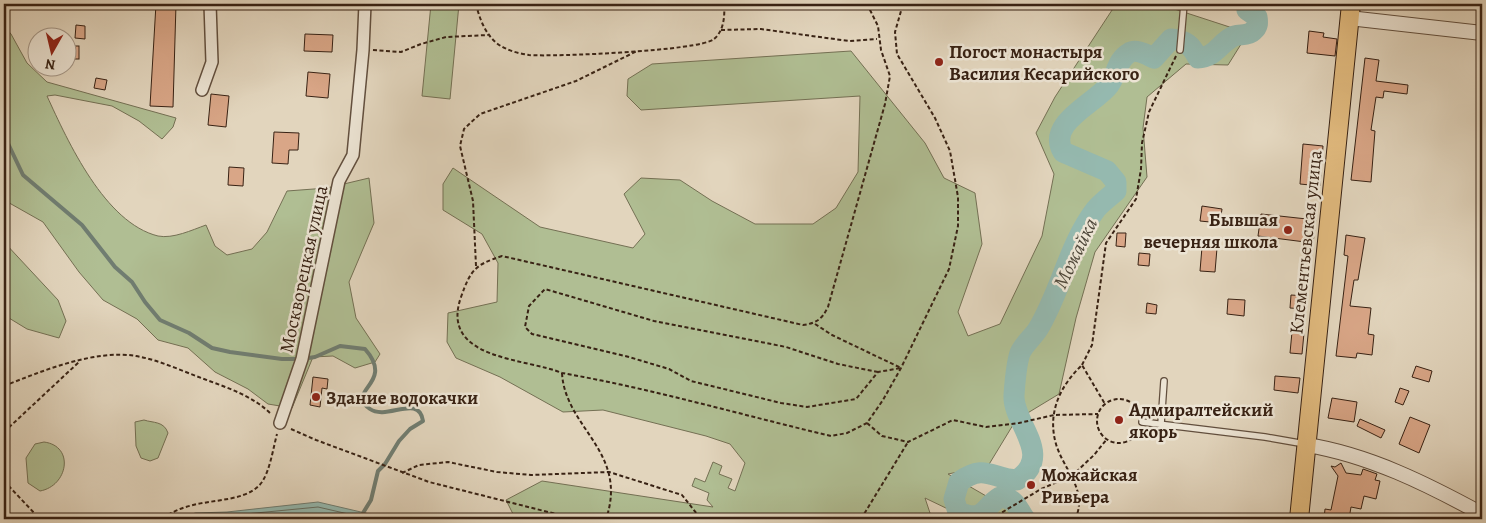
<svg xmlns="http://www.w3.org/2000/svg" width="1486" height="523" font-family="Alegreya,serif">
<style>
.green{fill:#b0be93;stroke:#747054}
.water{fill:#95b9af;stroke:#707d71}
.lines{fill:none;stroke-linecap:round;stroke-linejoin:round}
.shore{stroke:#666e62;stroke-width:1}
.stream{stroke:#707d71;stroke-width:4}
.river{stroke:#95b9af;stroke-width:21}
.building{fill:#d9a687;stroke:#382214}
.service-casing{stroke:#624f3e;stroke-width:8}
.minor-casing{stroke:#624f3e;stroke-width:14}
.tertiary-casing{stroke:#624f3e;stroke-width:16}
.primary-casing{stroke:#382214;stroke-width:20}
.path{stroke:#382214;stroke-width:2;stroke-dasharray:4 2.5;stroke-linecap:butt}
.service{stroke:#ece4d4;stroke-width:5.5}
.minor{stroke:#ece4d4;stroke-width:11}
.tertiary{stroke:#ece4d4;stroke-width:14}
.primary{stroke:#e1ba7e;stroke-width:18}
.poi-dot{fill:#8f2418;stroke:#ece4d4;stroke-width:2}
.labels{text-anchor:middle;stroke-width:5;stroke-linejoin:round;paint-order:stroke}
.poi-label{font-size:19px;font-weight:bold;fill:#382214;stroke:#ece4d4;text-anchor:start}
.street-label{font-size:19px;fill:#382214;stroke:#ece4d4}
.water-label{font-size:20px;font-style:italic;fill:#4f483b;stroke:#ece4d4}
</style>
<rect width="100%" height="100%" fill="#e2d5bd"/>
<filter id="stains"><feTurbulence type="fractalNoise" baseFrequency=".004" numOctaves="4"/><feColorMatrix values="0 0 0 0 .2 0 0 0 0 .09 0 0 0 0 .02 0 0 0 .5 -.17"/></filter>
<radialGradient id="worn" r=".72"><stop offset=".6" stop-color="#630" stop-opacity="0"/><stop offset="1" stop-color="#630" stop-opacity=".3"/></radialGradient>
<!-- green -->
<g class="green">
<path d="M431,4H459L450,99L422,96Z"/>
<path d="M1116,4H1159L1248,33L1228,65L1186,64L1147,97L1143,128L1147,177L1095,252L1076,318L1059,394L1016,420L988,466L948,474L1026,519H958L950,510L925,498L932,519L515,518L506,500L542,481L713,507L707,500L709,493L692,486L695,478L705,482L713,462L722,466L719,474L732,479L728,488L735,491L745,463L730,444L706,436L603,410L563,412L500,377L456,358L447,342L448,313L497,302L498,263L482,234L443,210V184L453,168L540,227L633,248L645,234L624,194L641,178L680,180L712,201L755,224H813L836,208L858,172L860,96L641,110L627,96L628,79L652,64L851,51L925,143L944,178L975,193L982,244L958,312L968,336L1000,324L1042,236L1054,174L1036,133L1055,97Z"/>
<path d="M4,26L11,34L27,63L47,82L176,118L173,127L162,139L139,121L112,106L55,95L47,96C68,142 105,223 158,236C173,239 192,230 206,225L215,246L227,255L252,249L267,232L287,191L327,188L369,178L374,223L349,282L356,318L380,354L375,362L355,368L333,356L313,357L292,408L268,404L248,389L215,372L188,348L158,340L137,319L103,300L79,272L43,222L4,200Z"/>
<path d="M4,242L58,300L66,321L59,338L27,329L4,315Z"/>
<path d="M144,420C153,423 164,421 168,433L158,458L150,461L141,458L136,446L135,422Z"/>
<path d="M44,442C75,446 68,486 40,491L28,483L26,458L35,444Z"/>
</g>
<!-- water -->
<path class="water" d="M318,502L391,519H182L195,513L227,512Z"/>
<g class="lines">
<!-- shore -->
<g class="shore">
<path d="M194,519L318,507L370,519"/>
<path d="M258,519L317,514L337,519"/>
</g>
<!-- stream -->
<path class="stream" d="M4,135L23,175L82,225L115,267L132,282L145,302L160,320L189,333L212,348L230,352L282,359H302L315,357L340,346L365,349C396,384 344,390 370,409C387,421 419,393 423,421L410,429L399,441L385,464L378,471L371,500L363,513"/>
<!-- river -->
<path class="river" d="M1025,519C1017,508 1016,498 1000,497C982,508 985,523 958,512L954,499L959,482C985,463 992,479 1017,480C1055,455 1012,423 1014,395C1015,382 1016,365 1020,353C1024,344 1033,337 1038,329C1061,291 1069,244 1096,209C1102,202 1109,197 1116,191V182L1107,171L1063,152C1046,123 1096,103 1109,85C1117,74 1117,60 1129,53C1136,48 1147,55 1154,58L1171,39C1186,40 1191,45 1198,58C1215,58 1220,42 1234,36C1241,34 1248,36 1253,31C1258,27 1258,23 1257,17L1247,10L1249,4"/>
</g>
<!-- building -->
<g class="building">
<path d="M156,4H176L173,107L150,106Z"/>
<path d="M76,25L85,26V39L75,38Z"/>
<path d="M1309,31L1324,33L1323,37L1337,39L1335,56L1307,53Z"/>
<path d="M305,34L333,35L332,52L304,51Z"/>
<rect x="70" y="46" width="9" height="13"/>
<path d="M1365,58L1379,60L1376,81L1408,85L1407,94L1384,91L1383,98L1376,97L1371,130L1375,131L1371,182L1351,180Z"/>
<path d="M308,72L330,74L328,98L306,96Z"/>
<path d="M96,78L107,80L105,90L94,88Z"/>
<path d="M211,94L229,96L226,127L208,125Z"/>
<path d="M274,132L299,133L298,150H289L288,164L272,163Z"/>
<path d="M1303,144L1323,146L1320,186L1300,184Z"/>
<path d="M229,167L244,168L243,186L228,185Z"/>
<path d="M1202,206L1222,209L1220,223L1200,221Z"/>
<path d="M1261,214L1316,220L1313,243L1258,236Z"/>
<path d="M1117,233H1126L1125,247L1116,246Z"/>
<path d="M1346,235L1365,238L1358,280H1354L1350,306L1371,308L1368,334L1374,335L1372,355L1357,353L1356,358L1336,356L1348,256L1344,255Z"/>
<path d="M1202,247L1217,248L1215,272L1200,271Z"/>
<path d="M1139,253L1150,254L1149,266L1138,265Z"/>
<path d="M1291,295L1307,296L1306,309L1290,308Z"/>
<path d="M1228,299L1245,300L1244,316L1227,314Z"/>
<path d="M1147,303L1157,305L1156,314L1146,313Z"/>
<path d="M1292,332L1304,333L1302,354L1290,353Z"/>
<path d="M1416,366L1432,371L1429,382L1412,377Z"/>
<path d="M1275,376L1300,378L1298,393L1274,390Z"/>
<path d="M313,377L328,379L327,389L322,388L320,407L310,405Z"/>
<path d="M1400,388L1409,391L1403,405L1395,402Z"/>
<path d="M1332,398L1357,402L1354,422L1328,418Z"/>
<path d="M1410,417L1430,425L1419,453L1399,444Z"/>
<path d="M1360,419L1385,430L1381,438L1357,426Z"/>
<path d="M1341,463L1346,473L1361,475L1363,469L1377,474L1375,480L1380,481L1376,499L1364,496L1361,509L1351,507L1349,519H1324L1325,509L1331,510L1338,476L1331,466L1335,467Z"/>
</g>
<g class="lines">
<!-- service casing -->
<g class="service-casing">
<g id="service">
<path d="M1180,50L1184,4"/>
<path d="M1142,422L1265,437L1305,444"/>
<path d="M1161,424L1164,381"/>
</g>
</g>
<!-- minor casing -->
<g class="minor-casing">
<g id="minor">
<path d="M202,90L212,62L210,4"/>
<path d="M280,423L302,359L339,181L353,155L363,50L365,4"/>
</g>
</g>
<!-- tertiary casing -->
<g class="tertiary-casing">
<g id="tertiary">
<path d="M1349,18L1482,33"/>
<path d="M1307,445C1369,455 1427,484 1482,514"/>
</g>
</g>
<!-- primary casing -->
<g class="primary-casing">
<path id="primary" d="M1299,519L1351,4"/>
</g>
<!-- path -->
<g class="path">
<path d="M476,4C480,21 488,42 507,49C513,52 522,54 529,55C553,57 700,51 714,39C724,31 725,15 724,4"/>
<path d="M867,4L878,26L881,50L890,76L885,104L828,307C822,319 817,323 803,325L502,256C475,265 471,269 461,297C439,360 526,358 562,373C653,389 742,415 831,436L847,433L867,423L883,400L901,368L949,269L958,226V197L950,151L935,118L897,54L895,32L903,4"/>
<path d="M721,30L761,29L849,41L877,39"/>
<path d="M373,50L401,52L421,44L446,37L488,35"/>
<path d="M476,266L473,201L460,146L464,129L480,114L576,81L637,51"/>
<path d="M815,324L832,335L901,368"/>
<path d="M1082,365L1092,345L1106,243L1136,199L1141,169L1142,143L1149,112L1176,56"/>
<path d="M878,372L838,364L786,347L654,321L545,289L529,306L525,327L532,334L629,357L669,369L691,381L781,403L807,407L856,399L878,372L901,368"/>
<path d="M562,373C565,428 629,452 606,519"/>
<path d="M4,386C42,371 95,349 136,356C159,360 182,371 204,379C228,388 253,396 271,414"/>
<circle cx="1119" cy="421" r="22"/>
<path d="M867,423L882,436L908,442L953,420L986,427L1019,423L1054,415L1098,414"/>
<path d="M291,429L316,440L429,482L576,519"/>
<path d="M4,432L80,361"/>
<path d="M402,473L419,465L448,462L497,472L531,475L609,472L682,495L701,519"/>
<path d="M4,481L37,516L43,519"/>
<path d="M549,514L560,519"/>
<path d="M163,519C192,494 243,508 262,482C270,470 273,449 277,434"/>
<path d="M861,519L908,442"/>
<path d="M991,519L1041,489L1073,475L1094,455L1107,439"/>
<path d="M1075,519C1089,491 1063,469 1056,444C1047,413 1060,386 1082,365L1105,404"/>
</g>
<!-- service -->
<use href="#service" class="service"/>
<!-- minor -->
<use href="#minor" class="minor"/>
<!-- tertiary -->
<use href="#tertiary" class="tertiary"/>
<!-- primary -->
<use href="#primary" class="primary"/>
</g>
<!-- markers -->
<g class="poi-dot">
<circle cx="939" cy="62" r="5"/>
<circle cx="1288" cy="230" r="5"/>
<circle cx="316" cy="397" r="5"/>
<circle cx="1119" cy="420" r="5"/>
<circle cx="1031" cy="485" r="5"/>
</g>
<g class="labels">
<!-- poi labels -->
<g class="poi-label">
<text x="949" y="58">Погост монастыря<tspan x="949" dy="22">Василия Кесарийского</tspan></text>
<text x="1278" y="226" text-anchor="end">Бывшая<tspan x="1278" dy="22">вечерняя школа</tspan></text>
<text x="326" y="404">Здание водокачки</text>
<text x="1129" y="416">Адмиралтейский<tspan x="1129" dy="22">якорь</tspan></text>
<text x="1041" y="481">Можайская<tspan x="1041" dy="22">Ривьера</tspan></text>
</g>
<!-- street labels -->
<g class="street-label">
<text transform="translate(1305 242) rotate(-84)" y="7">Клементьевская улица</text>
<text transform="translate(303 269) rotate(-78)" y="7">Москворецкая улица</text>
</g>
<!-- water labels -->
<g class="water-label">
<text transform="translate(1075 253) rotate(-64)" y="7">Можайка</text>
</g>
</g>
<!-- margin -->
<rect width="1486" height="523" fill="none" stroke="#e2d5bd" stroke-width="20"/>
<rect x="5" y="5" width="1476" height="513" fill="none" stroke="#382214" stroke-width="2.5"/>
<rect x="10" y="10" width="1466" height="503" fill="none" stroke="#382214"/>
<!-- north arrow -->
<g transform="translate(52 52) rotate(188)"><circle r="24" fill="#ece4d4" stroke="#a49687"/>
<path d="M0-4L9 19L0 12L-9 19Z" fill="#8f2418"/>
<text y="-8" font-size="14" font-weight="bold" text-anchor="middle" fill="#382214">N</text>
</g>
<rect width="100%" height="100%" filter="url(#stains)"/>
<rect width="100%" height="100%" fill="url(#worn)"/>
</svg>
